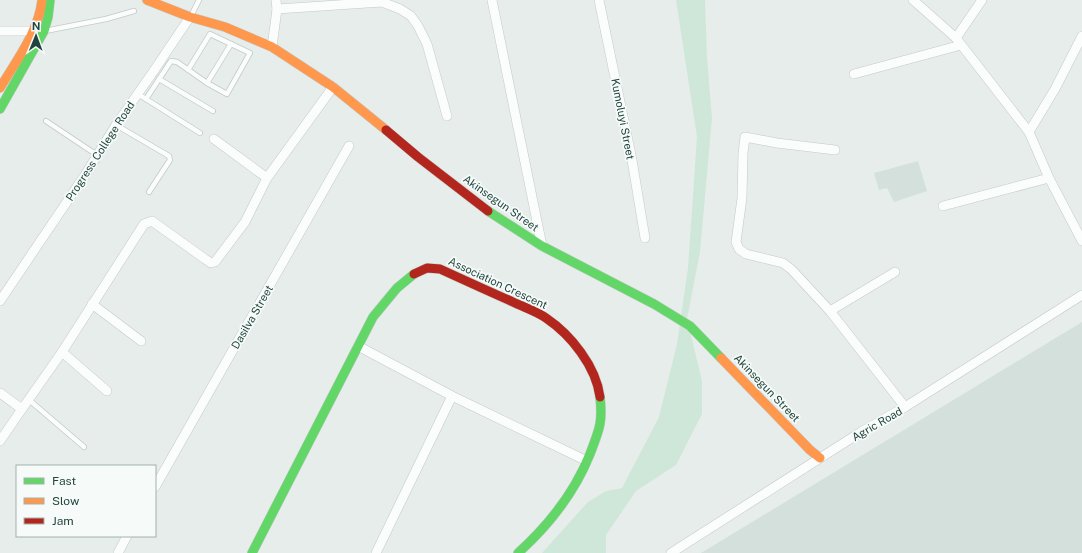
<svg xmlns="http://www.w3.org/2000/svg" width="1082" height="553" font-family="'Public Sans',sans-serif">
<style>
.built{fill:#d4e0db}
.green{fill:#cfe7d9}
.lines{fill:none;stroke-linecap:round;stroke-linejoin:round}
.lane-casing{stroke:#c4cac8;stroke-width:6}
.street-casing{stroke:#c4cac8;stroke-width:10}
.fast-casing{stroke:#c2cbc8;stroke-width:10}
.slow-casing{stroke:#c2cbc8;stroke-width:10}
.jam-casing{stroke:#c2cbc8;stroke-width:10}
.lane{stroke:#fbfcfc;stroke-width:4.5}
.street{stroke:#fbfcfc;stroke-width:9}
.fast{stroke:#63d668;stroke-width:9}
.slow{stroke:#ff974d;stroke-width:9}
.jam{stroke:#b3261e;stroke-width:9}
.labels{text-anchor:middle;stroke-width:3.5;stroke-linejoin:round;paint-order:stroke}
.street-label{font-size:11px;fill:#21443e;stroke:#f6fbf9}
</style>
<rect width="100%" height="100%" fill="#e7edeb"/>
<!-- built -->
<g class="built">
<path d="M918,161L927,191L894,202L887,188L879,190L874,173Z"/>
<path d="M1082,322V553H701Z"/>
</g>
<!-- green -->
<path class="green" d="M676,0H705L707,58L712,118L700,252L687,319L702,381V414L676,465L636,491L606,535V553H542L588,502L606,491L622,488L659,417L677,344L688,268L697,137Z"/>
<g class="lines">
<!-- lane casing -->
<g class="lane-casing">
<g id="lane">
<path d="M191,16L199,0"/>
<path d="M45,31L106,19L134,11"/>
<path d="M159,79L213,111"/>
<path d="M207,83L231,44"/>
<path d="M138,94L200,133"/>
<path d="M146,99L171,61L177,62L207,83L227,94L250,53L210,34L188,70"/>
<path d="M46,121L97,155"/>
<path d="M116,125L169,156L170,160L149,192"/>
<path d="M28,399L84,447"/>
</g>
</g>
<!-- street casing -->
<g class="street-casing">
<g id="street">
<path d="M492,0L542,246"/>
<path d="M599,0L632,160L645,238"/>
<path d="M913,0L956,38L1029,132L1049,178L1082,241"/>
<path d="M277,9L382,2L400,9L411,16L418,26L427,44L447,116"/>
<path d="M0,31H39"/>
<path d="M956,38L982,0"/>
<path d="M272,47L277,9L276,0"/>
<path d="M854,74L961,45"/>
<path d="M1029,132L1055,89L1082,36"/>
<path d="M214,139L267,178"/>
<path d="M835,150L777,143L745,137L743,153L742,198L736,242L739,249L746,254L783,263L791,269L830,311L905,407"/>
<path d="M943,206L1049,178"/>
<path d="M0,301L85,175L116,125L153,72L190,17"/>
<path d="M92,304L141,341"/>
<path d="M830,311L895,272"/>
<path d="M358,346L452,396L587,461"/>
<path d="M62,352L107,391"/>
<path d="M0,393L22,409L0,441"/>
<path d="M22,409L62,352L144,224L152,221L205,259L211,263L215,262L245,222L267,178L333,87"/>
<path d="M155,487L349,146"/>
<path d="M118,553L127,536"/>
<path d="M376,553L452,396"/>
<path d="M671,553L861,432L905,407L1082,295"/>
</g>
</g>
<!-- fast casing -->
<g class="fast-casing">
<g id="fast">
<path d="M0,109L44,31L48,17L50,0"/>
<path d="M488,211L542,246L654,304L690,326L721,358"/>
<path d="M252,553L373,317L397,288L414,274"/>
<path d="M518,553C549,525 574,494 590,454C599,430 603,423 600,397"/>
</g>
</g>
<!-- slow casing -->
<g class="slow-casing">
<g id="slow">
<path d="M147,0L190,17L225,27L272,47L333,87L386,130"/>
<path d="M0,88C16,61 39,31 42,0"/>
<path d="M721,358L810,450L820,458"/>
</g>
</g>
<!-- jam casing -->
<g class="jam-casing">
<g id="jam">
<path d="M386,130L418,157L488,211"/>
<path d="M414,274L427,268L440,269C464,280 488,291 513,302C523,307 536,311 546,318C571,335 596,366 600,397"/>
</g>
</g>
<!-- lane -->
<use href="#lane" class="lane"/>
<!-- street -->
<use href="#street" class="street"/>
<!-- fast -->
<use href="#fast" class="fast"/>
<!-- slow -->
<use href="#slow" class="slow"/>
<!-- jam -->
<use href="#jam" class="jam"/>
</g>
<g class="labels">
<!-- street labels -->
<g class="street-label">
<text transform="translate(623 119) rotate(79)" y="4">Kumoluyi Street</text>
<text transform="translate(100 151) rotate(-57)" y="4">Progress College Road</text>
<text transform="translate(501 203) rotate(35)" y="4">Akinsegun Street</text>
<text transform="translate(498 283) rotate(25)" y="4">Association Crescent</text>
<text transform="translate(252 317) rotate(-60)" y="4">Dasilva Street</text>
<text transform="translate(767 388) rotate(46)" y="4">Akinsegun Street</text>
<text transform="translate(877 424) rotate(-30)" y="4">Agric Road</text>
</g>
</g>
<!-- legend -->
<rect x="16" y="465" width="140" height="72" fill="#f6fbf9" stroke="#a1b2ae"/>
<rect x="24" y="478" width="20" height="6" fill="#63d668" stroke="#a1b2ae"/>
<text x="52" y="485" font-size="12" fill="#21443e">Fast</text>
<rect x="24" y="498" width="20" height="6" fill="#ff974d" stroke="#a1b2ae"/>
<text x="52" y="505" font-size="12" fill="#21443e">Slow</text>
<rect x="24" y="518" width="20" height="6" fill="#b3261e" stroke="#a1b2ae"/>
<text x="52" y="525" font-size="12" fill="#21443e">Jam</text>
<!-- north arrow -->
<g transform="translate(36 36) rotate(1)" stroke="#f6fbf9" stroke-width="3" paint-order="stroke">
<path d="M0-3L7 15L0 10L-7 15Z" fill="#21443e"/>
<text y="-6" font-size="11" font-weight="bold" text-anchor="middle" fill="#21443e">N</text>
</g>
</svg>
